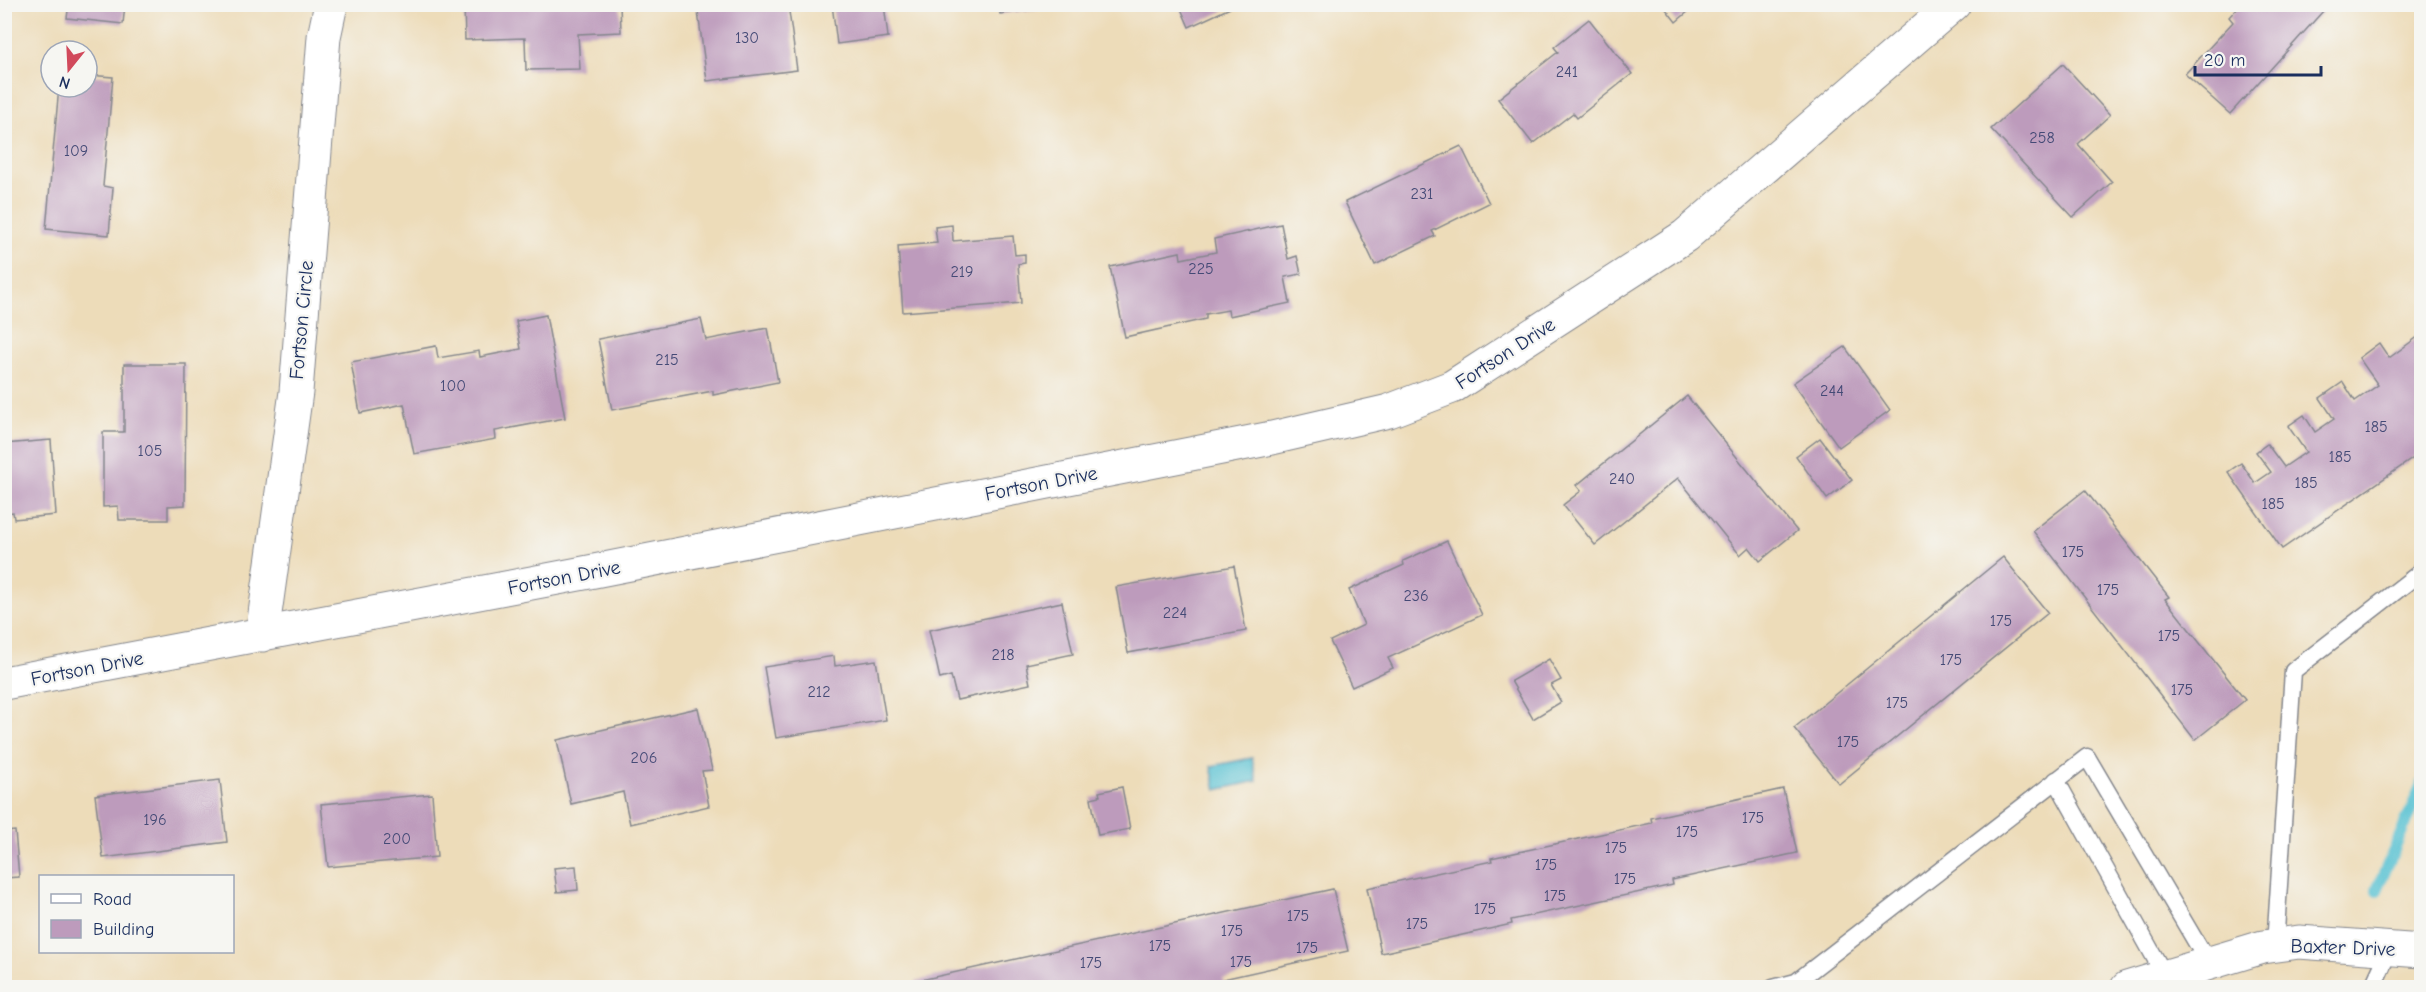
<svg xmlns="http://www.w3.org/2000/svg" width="2426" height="992" font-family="'Comic Neue',sans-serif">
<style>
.water{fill:#57c1d2;stroke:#397898;stroke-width:1.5}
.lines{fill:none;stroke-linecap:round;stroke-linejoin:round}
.stream{stroke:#57c1d2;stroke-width:12}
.building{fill:#bd9bbc}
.lane-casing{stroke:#84868c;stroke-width:19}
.street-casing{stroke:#84868c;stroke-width:35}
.lane{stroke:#fff;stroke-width:16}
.street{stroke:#fff;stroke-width:33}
.labels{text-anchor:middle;stroke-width:4.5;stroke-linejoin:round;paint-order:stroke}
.number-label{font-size:16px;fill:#444a76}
.street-label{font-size:20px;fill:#1b2f5e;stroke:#f6f6f2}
</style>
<rect width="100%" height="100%" fill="#f6f6f2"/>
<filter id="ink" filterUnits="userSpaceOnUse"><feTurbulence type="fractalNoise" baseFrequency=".0167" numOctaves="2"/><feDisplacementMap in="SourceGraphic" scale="12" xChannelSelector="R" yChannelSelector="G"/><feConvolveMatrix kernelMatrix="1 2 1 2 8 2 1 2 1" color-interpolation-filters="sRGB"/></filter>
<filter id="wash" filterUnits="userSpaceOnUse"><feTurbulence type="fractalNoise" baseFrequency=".008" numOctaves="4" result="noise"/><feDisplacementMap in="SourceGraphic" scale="24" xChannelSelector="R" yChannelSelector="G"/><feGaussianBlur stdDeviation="1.35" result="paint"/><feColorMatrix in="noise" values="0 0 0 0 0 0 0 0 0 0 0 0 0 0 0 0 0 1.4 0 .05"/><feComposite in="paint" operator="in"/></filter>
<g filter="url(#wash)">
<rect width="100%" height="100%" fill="#eddcb9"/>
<!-- water -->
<path class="water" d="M1252,758L1257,781L1216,790L1211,766Z"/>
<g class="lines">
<!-- stream -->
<path class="stream" d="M2377,890L2422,784"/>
</g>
<g id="blocks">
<!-- building -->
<g class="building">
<path d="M69,4H125L123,24L67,18Z"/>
<path d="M464,4H620L621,32L578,34L580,69L526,70L525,38L465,40Z"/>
<path d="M697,4H788L797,70L707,81Z"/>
<path d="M832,4H884L888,37L837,44Z"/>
<path d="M998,4H1036L1037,9L1000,14Z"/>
<path d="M1179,4H1229L1230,8L1189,27Z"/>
<path d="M1662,4H1697L1676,22Z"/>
<path d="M2241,4H2319L2324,10L2230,114L2185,74L2233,22L2229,17Z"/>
<path d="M1589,19L1632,74L1577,118L1573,113L1533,144L1498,99L1558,52L1554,47Z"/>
<path d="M2063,64L2110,115L2078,144L2112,182L2073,217L1991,129Z"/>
<path d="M87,75L113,77L103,186L113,188L109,235L46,229L59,87H87Z"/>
<path d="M1461,146L1489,203L1432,231L1435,236L1375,265L1345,202Z"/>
<path d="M1281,224L1288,259L1297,256L1301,274L1285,277L1290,303L1229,316L1228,310L1206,314V319L1125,337L1110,267L1180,252L1181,259L1216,252L1214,239Z"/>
<path d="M952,225L953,241L1013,236L1015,255L1025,254V263L1018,264L1021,303L903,312L898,246L937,243L935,227Z"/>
<path d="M546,315L565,418L495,431L496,439L414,454L404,404L360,413L351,362L436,346L438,358L479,351L480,357L521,349L516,321Z"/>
<path d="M701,319L706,340L768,328L778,382L713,395V391L612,410L598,339Z"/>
<path d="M2419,336L2422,340V452L2282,549L2228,472L2241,463L2255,483L2271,472L2256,452L2267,444L2284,467L2306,452L2288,426L2304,415L2315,432L2334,419L2320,398L2343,382L2355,401L2378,385L2359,358L2379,343L2389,358Z"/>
<path d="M1845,347L1890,410L1839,447L1793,383Z"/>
<path d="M124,364H186L185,505L168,506V520H119L118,506L103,507V432H124Z"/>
<path d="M1687,396L1797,531L1760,561L1749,547L1740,555L1678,478L1595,545L1563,505L1581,491L1576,485L1578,484Z"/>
<path d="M1820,438L1852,480L1827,499L1796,456Z"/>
<path d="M51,440L56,515L14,519L13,512L4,513V444Z"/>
<path d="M2085,490L2169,597L2165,599L2245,700L2195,740L2033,531Z"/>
<path d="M1447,541L1482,615L1388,658L1393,668L1352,687L1330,641L1364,625L1349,590L1404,565L1403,561Z"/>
<path d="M2003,557L2048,613L1839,784L1794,728Z"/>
<path d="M1234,566L1246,631L1128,653L1116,587Z"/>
<path d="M1062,602L1073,654L1026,664L1030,684L957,700L951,676L940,679L929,630Z"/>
<path d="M834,656L835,666L876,660L886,720L776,738L764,667Z"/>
<path d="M1549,659L1561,680L1551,685L1561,702L1533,719L1511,681Z"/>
<path d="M698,708L712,770L702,771L709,806L630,824L623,792L571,804L557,740Z"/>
<path d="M220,780L227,842L103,858L95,795Z"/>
<path d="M1122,787L1130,829L1098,835L1091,798L1100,796L1099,792Z"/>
<path d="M1783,789L1797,853L1672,880L1673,885L1511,920L1512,924L1381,953L1367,888L1492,861L1491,858L1652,823L1651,818Z"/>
<path d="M432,794L437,857L328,867L321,804Z"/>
<path d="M15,831L19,877L4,878V832Z"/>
<path d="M576,866L578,890L557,892L554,868Z"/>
<path d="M1333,889L1348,951L1223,979L1225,988H917L916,981Z"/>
</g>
</g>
</g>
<g filter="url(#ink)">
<use href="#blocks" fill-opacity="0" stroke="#84868c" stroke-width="1.5"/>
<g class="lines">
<!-- lane casing -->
<g class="lane-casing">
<g id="lane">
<path d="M2056,780L2165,976"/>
<path d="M2275,946L2293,671L2422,571"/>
<path d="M1773,988L1796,982L2087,757L2209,964"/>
<path d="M2372,988L2390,949"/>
</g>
</g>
<!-- street casing -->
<g class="street-casing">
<g id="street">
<path d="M262,635L296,392L324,37L331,4"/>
<path d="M4,683L584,573L1272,438L1389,411L1452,387L1685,236L1954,4"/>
<path d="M2127,988L2263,947L2299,942L2422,951"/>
</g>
</g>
<!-- lane -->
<use href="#lane" class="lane"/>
<!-- street -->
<use href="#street" class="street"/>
</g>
</g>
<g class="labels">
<!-- number labels -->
<g class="number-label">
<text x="747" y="43">130</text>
<text x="1567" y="77">241</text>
<text x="2042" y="143">258</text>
<text x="76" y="156">109</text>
<text x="1422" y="199">231</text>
<text x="1201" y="274">225</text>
<text x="962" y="277">219</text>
<text x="667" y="365">215</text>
<text x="453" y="391">100</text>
<text x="1832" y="396">244</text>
<text x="2376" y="432">185</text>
<text x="150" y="456">105</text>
<text x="2340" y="462">185</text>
<text x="1622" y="484">240</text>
<text x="2306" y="488">185</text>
<text x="2273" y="509">185</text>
<text x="2073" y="557">175</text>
<text x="2108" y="595">175</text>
<text x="1416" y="601">236</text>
<text x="1175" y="618">224</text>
<text x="2001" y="626">175</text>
<text x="2169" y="641">175</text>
<text x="1003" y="660">218</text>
<text x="1951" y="665">175</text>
<text x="2182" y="695">175</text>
<text x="819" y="697">212</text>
<text x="1897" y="708">175</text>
<text x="1848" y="747">175</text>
<text x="644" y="763">206</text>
<text x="1753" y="823">175</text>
<text x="155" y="825">196</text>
<text x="1687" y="837">175</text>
<text x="397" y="844">200</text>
<text x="1616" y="853">175</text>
<text x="1546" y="870">175</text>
<text x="1625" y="884">175</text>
<text x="1555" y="901">175</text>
<text x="1485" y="914">175</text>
<text x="1298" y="921">175</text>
<text x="1417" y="929">175</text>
<text x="1232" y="936">175</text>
<text x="1160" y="951">175</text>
<text x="1307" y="953">175</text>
<text x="1241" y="967">175</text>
<text x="1091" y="968">175</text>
</g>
<!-- street labels -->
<g class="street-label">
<text transform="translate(301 320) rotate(-85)" y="7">Fortson Circle</text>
<text transform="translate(1505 353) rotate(-33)" y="7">Fortson Drive</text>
<text transform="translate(1041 483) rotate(-11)" y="7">Fortson Drive</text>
<text transform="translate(564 577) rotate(-11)" y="7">Fortson Drive</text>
<text transform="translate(87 668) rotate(-11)" y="7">Fortson Drive</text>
<text transform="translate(2343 947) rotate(2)" y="7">Baxter Drive</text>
</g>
</g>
<!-- margin -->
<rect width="2426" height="992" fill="none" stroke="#f6f6f2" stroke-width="24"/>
<!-- legend -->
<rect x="39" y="875" width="195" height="78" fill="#f6f6f2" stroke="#9ea6b7" stroke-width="1.5"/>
<rect x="51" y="894" width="30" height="9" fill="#ffffff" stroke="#9ea6b7" stroke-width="1.5"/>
<text x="93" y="905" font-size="18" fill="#1b2f5e">Road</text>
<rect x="51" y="920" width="30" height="18" fill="#bd9bbc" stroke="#9ea6b7" stroke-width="1.5"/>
<text x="93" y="935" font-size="18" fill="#1b2f5e">Building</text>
<!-- north arrow -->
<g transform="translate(69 69) rotate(198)"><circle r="28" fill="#f6f6f2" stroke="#9ea6b7" stroke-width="1.5"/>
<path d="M0-4.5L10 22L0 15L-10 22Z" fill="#d1495b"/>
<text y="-9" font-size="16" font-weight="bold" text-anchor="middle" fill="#1b2f5e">N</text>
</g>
<!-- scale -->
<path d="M2195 66v9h126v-9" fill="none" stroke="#1b2f5e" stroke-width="3"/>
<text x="2204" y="66" font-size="18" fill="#1b2f5e" stroke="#f6f6f2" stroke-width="4.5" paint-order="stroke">20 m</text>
</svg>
